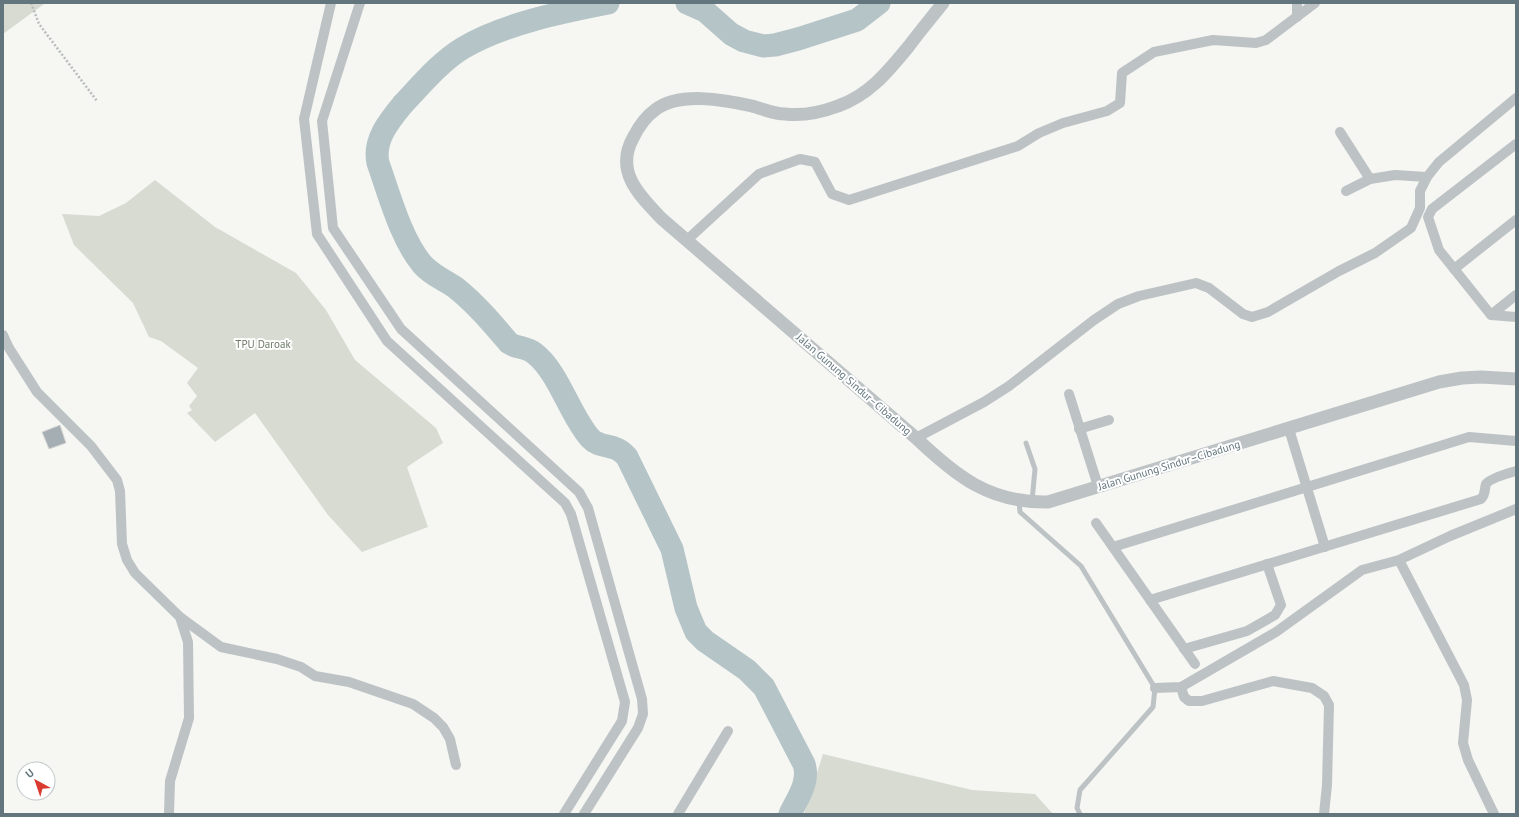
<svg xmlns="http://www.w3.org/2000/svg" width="1519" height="817" font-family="'PT Sans',sans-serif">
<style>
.green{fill:#d7dbd2}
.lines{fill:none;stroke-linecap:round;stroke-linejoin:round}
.river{stroke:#b5c4c6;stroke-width:23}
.building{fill:#a5afb3;stroke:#d8d7d6}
.path{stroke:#b8bcbd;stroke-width:2.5;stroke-dasharray:2 2;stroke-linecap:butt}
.service{stroke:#bdc3c5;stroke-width:5}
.minor{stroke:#bdc3c5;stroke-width:10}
.tertiary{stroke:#bdc3c5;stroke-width:13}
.labels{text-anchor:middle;stroke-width:4;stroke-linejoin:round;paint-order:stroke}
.park-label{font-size:11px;fill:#6d7a65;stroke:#fff}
.street-label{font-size:11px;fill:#63767d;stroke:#fff}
</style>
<rect width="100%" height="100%" fill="#f6f6f3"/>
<!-- green -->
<g class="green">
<path d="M3,3H44V4L3,34Z"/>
<path d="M155,180L215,227L296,273L326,310L355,360L436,428L443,443L407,467L428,527L362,552L328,515L255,413L215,442L187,413L192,410L189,406L197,396L187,383L198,368L161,341L149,337L133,303L74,245L62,214L99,216L126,203Z"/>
<path d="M823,754L972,790L1035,794L1053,814H804Z"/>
</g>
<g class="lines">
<!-- river -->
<g class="river">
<path d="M608,3C562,12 503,24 463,48C440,62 421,85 403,104C389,121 373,140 378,163C389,194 401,239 422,264C431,275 445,280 456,288C476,304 492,323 509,343C516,348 527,347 534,353C559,372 569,414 590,438C601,450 615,442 627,457L672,549L686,608L696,632L705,641L747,670L764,687L804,764C810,782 797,799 790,814"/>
<path d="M687,3L705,11L731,34L744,41L763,46L775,45L798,39L857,20L879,3"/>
</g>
</g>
<!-- building -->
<path class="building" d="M60,425L66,443L49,449L42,432Z"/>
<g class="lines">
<!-- path -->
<path class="path" d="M31,3L39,24L97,101"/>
<!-- service -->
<g class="service">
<path d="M1026,443L1035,469L1032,501"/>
<path d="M1019,501L1020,512L1081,566L1155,688L1153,707L1080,790L1077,808L1080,814"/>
</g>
<!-- minor -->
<g class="minor">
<path d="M331,3L304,119L317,234L387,341L565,503L571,514L625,702L622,721L564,814"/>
<path d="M360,3L322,121L333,228L401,329L579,492L588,508L642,699L643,714L638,728L584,814"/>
<path d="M1297,3V17"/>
<path d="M1340,132L1370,179"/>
<path d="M1516,144L1432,209L1428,217L1439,250L1491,315L1516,317"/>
<path d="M1346,191L1370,179L1395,175L1427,177"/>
<path d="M687,240L759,174L800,159L815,162L832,194L849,200L1018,146L1039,133L1063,123L1107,111L1120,103L1122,73L1154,52L1213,40L1256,43L1266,40L1315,3"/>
<path d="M1454,269L1516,220"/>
<path d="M1491,315L1516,295"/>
<path d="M3,335L9,348L37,392L91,446L117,480L120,491L122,544L127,560L135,573L180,617L188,642L189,718L170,781L169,814"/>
<path d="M1069,394L1098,486"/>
<path d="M1079,429L1109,420"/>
<path d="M1289,429L1325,547"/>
<path d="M916,438L984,402L1009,386L1094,320L1118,304L1139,296L1196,283L1209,288L1243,314L1252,317L1268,312L1339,271L1375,253L1411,228L1420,208V191L1427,177L1439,162L1516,98"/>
<path d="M1096,523L1195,664"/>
<path d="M1113,547L1469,437L1516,441"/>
<path d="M1399,560L1464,685L1467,700L1463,743L1468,760L1494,814"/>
<path d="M1150,600L1481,499C1486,494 1484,490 1486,484C1490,478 1509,473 1516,471"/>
<path d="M180,617L221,647L277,659L301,667L315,676L349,682L413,704L434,718L443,727L450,739L456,765"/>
<path d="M1184,649L1247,631L1275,615L1281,605L1267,564"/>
<path d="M1181,687L1184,697L1189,701H1202L1273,681L1312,688L1324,696L1329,705L1327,785L1324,814"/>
<path d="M1155,688L1181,687L1276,632L1362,570L1399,560L1450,536L1516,509"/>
<path d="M678,814L728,731"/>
</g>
<!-- tertiary -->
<path class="tertiary" d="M943,3C932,17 920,31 909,46C889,70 870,95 838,106C822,112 802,116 785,114C774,114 763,109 752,106C725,100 679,91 655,110C645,117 638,128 633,138C614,172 641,197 662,219L916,438C956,476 989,503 1048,502L1439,382L1462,378L1481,377L1516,379"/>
</g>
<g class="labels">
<!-- park labels -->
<g class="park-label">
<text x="263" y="348">TPU Daroak</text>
</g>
<!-- street labels -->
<g class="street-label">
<text transform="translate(854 384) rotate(41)" y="4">Jalan Gunung Sindur–Cibadung</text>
<text transform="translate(1169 465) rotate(-17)" y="4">Jalan Gunung Sindur–Cibadung</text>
</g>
</g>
<!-- border -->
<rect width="1519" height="817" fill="none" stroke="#63767d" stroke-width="8"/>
<!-- north arrow -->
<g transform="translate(36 781) rotate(320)"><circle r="19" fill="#ffffff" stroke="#c1c8cb"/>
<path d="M0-3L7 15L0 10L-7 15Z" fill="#da3a2f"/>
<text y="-6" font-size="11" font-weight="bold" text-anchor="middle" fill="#63767d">U</text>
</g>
</svg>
